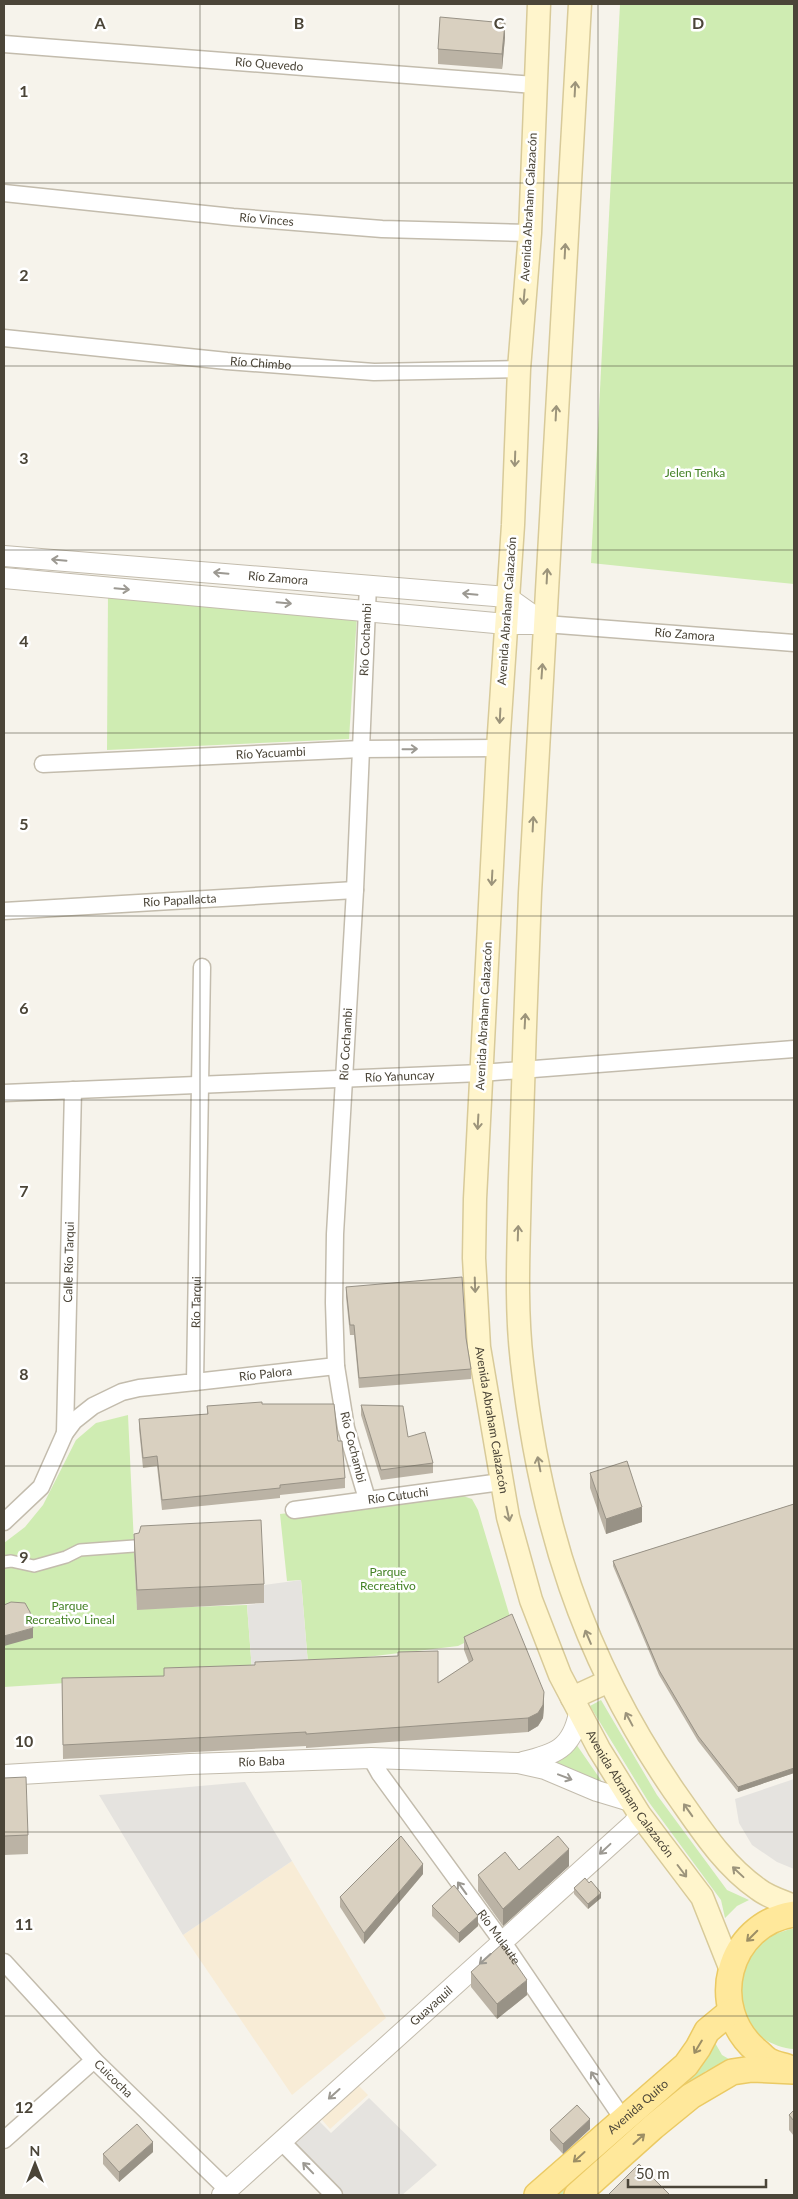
<svg xmlns="http://www.w3.org/2000/svg" width="798" height="2199" font-family="Lato,sans-serif">
<style>
.commercial{fill:#f8ecd6}
.green{fill:#cfecb2}
.parking{fill:#e5e3df}
.lines{fill:none;stroke-linecap:round;stroke-linejoin:round}
.pedestrian-casing{stroke:#c3bcad;stroke-width:14}
.minor-casing{stroke:#c3bcad;stroke-width:19}
.tertiary-casing{stroke:#c3bcad;stroke-width:22}
.secondary-casing{stroke:#d8ca99;stroke-width:25}
.primary-casing{stroke:#ebca64;stroke-width:28}
.pedestrian{stroke:#fff;stroke-width:11}
.minor{stroke:#fff;stroke-width:16}
.tertiary{stroke:#fff;stroke-width:20}
.secondary{stroke:#fff5cc;stroke-width:22}
.primary{stroke:#ffe89b;stroke-width:25}
.wall{fill:#bbb3a5}
.shaded-wall{fill:#989286}
.building{fill:#d9d0c0;stroke:#989286}
.oneway{stroke:#9c947b}
.oneway2{stroke:#9c9992}
.oneway3{stroke:#9c8e65}
.grid{fill:none;stroke:#4b4538;stroke-width:1;stroke-opacity:0.55}
.labels{text-anchor:middle;stroke-width:5;stroke-linejoin:round;paint-order:stroke}
.street-label{font-size:12px;fill:#4b4538;stroke:#fff}
.park-label{font-size:12px;fill:#448226;stroke:#fff}
.grid-label{font-size:16px;text-anchor:middle;font-weight:bold;fill:#4b4538;stroke:#fff;stroke-width:5;stroke-linejoin:round;paint-order:stroke}
</style>
<rect width="100%" height="100%" fill="#f6f3eb"/>
<!-- commercial -->
<g class="commercial">
<path d="M292,1861L386,2018L292,2095L183,1935Z"/>
<path d="M354,2081L368,2095L330,2129L317,2114Z"/>
</g>
<!-- green -->
<g class="green">
<path d="M620,4H794V584L591,563Z"/>
<path d="M108,593L357,615L349,739L107,750Z"/>
<path d="M128,1415L137,1609L247,1605L252,1671L4,1687V1543L25,1527L43,1505L76,1440L96,1423Z"/>
<path d="M460,1495L472,1499L478,1510L511,1620L458,1646L308,1664L301,1580L287,1581L280,1514Z"/>
<path d="M601,1700L657,1795L727,1890L749,1900L737,1906L725,1918L721,1900L648,1801L590,1706Z"/>
<path d="M576,1744L605,1786L553,1763L567,1756Z"/>
<path d="M791,1929H794V2049C772,2048 744,2030 740,2006C739,1999 741,1990 741,1983C742,1970 744,1959 753,1948C763,1937 777,1933 791,1929Z"/>
<path d="M714,2041L722,2055L734,2062L706,2071L565,2195H556L701,2067Z"/>
</g>
<!-- parking -->
<g class="parking">
<path d="M301,1580L308,1664L252,1671L247,1605L264,1603V1585Z"/>
<path d="M794,1779V1869L777,1862L752,1845L739,1823L735,1799Z"/>
<path d="M245,1782L292,1861L183,1935L99,1795Z"/>
<path d="M369,2098L437,2165L402,2195H339L287,2141L314,2116L331,2133Z"/>
</g>
<g class="lines">
<!-- pedestrian casing -->
<g class="pedestrian-casing">
<path id="pedestrian" d="M4,1562L11,1561L34,1566L66,1557L80,1550L134,1546"/>
</g>
<!-- minor casing -->
<g class="minor-casing">
<g id="minor">
<path id="s1" d="M4,44L535,85"/>
<path id="s2" d="M4,193L233,217L382,229L530,233"/>
<path id="s3" d="M4,338L227,361L374,372L519,369"/>
<path id="s4" d="M545,624L794,643"/>
<path id="s5" d="M43,764L361,749L498,748"/>
<path id="s6" d="M4,911L355,890"/>
<path id="s7" d="M4,1093L481,1073L794,1049"/>
<path id="s8" d="M195,1382L336,1366"/>
<path id="s9" d="M65,1433L73,1090"/>
<path id="s10" d="M367,1499L346,1428L336,1366L334,1303L335,1234L355,890L368,585"/>
<path id="s11" d="M294,1510L501,1482"/>
<path id="s12" d="M4,1522L41,1487L65,1433L74,1421L93,1406L122,1392L139,1388L195,1382L202,967"/>
<path id="s13" d="M371,1758L380,1774L509,1951L623,2119"/>
<path id="s14" d="M4,1962L94,2060L228,2190"/>
<path d="M4,2140L94,2060"/>
<path d="M281,2141L334,2195"/>
</g>
</g>
<!-- tertiary casing -->
<g class="tertiary-casing">
<g id="tertiary">
<path id="s15" d="M4,556L507,597L545,624"/>
<path d="M4,578L506,624H545"/>
<path d="M523,1762C555,1754 572,1749 579,1713"/>
<path id="s16" d="M4,1775L190,1764L371,1758L518,1763L545,1769L597,1791L630,1801"/>
<path id="s17" d="M222,2195L633,1824L640,1815"/>
</g>
</g>
<!-- secondary casing -->
<g class="secondary-casing">
<g id="secondary">
<path id="s18" d="M539,4L530,233L519,369L513,525L498,748L475,1199L474,1258L479,1347L508,1517L531,1600L560,1675L599,1749L640,1815L702,1897L731,1970"/>
<path d="M580,4C562,300 544,596 530,893C526,989 523,1086 520,1182C519,1243 515,1302 522,1362C540,1523 582,1657 674,1791C699,1826 722,1864 758,1889C768,1897 782,1901 794,1906"/>
<path d="M572,1698L609,1681"/>
</g>
</g>
<!-- primary casing -->
<g class="primary-casing">
<g id="primary">
<path d="M787,2067C781,2065 774,2064 769,2061C765,2059 761,2054 757,2051C706,2008 727,1924 794,1914"/>
<path id="s19" d="M537,2195L686,2065L698,2048L707,2031L730,2012"/>
<path d="M577,2195L653,2127L691,2096L732,2072L752,2069L794,2071"/>
</g>
</g>
<!-- pedestrian -->
<use href="#pedestrian" class="pedestrian"/>
<!-- minor -->
<use href="#minor" class="minor"/>
<!-- tertiary -->
<use href="#tertiary" class="tertiary"/>
<!-- secondary -->
<use href="#secondary" class="secondary"/>
<!-- primary -->
<use href="#primary" class="primary"/>
</g>
<!-- wall -->
<g class="wall">
<path d="M505,37L502,69L438,64V49Z"/>
<path d="M346,1287L466,1338L471,1369V1379L359,1388L354,1335H350L346,1297Z"/>
<path d="M262,1404L338,1441L345,1478V1488L280,1495V1498L162,1510L157,1466L143,1468L139,1429V1419L207,1414V1406Z"/>
<path d="M361,1405L408,1437L433,1463V1473L381,1480L361,1415Z"/>
<path d="M590,1473L642,1522L606,1534L590,1488Z"/>
<path d="M794,1504V1773L738,1792L698,1741L659,1675L613,1566V1561Z"/>
<path d="M134,1534L264,1584V1603L137,1610L134,1554Z"/>
<path d="M464,1637L544,1706L543,1718L538,1726L528,1732L306,1748V1746L63,1759L62,1678L438,1683L469,1663L464,1650Z"/>
<path d="M4,1778L28,1835V1854L4,1855Z"/>
<path d="M569,1866L503,1926L478,1891V1875Z"/>
<path d="M423,1874L364,1944L340,1907V1897Z"/>
<path d="M574,1888L601,1898L588,1909L574,1894Z"/>
<path d="M432,1906L478,1926L459,1943L432,1916Z"/>
<path d="M471,1972L527,1995L497,2019L471,1987Z"/>
<path d="M794,2110V2136L789,2130V2115Z"/>
<path d="M590,2129L563,2154L550,2140V2130Z"/>
<path d="M153,2152L119,2182L103,2164V2154Z"/>
</g>
<!-- shaded-wall -->
<g class="shaded-wall">
<path d="M505,23V37L502,69V54Z"/>
<path d="M642,1507V1522L606,1534V1519Z"/>
<path d="M33,1628V1638L4,1646V1636Z"/>
<path d="M544,1692V1706L543,1718L538,1726L528,1732V1718Z"/>
<path d="M794,1768V1773L738,1792V1787Z"/>
<path d="M569,1849V1866L503,1926V1909Z"/>
<path d="M423,1864V1874L364,1944V1933Z"/>
<path d="M601,1893V1898L588,1909V1904Z"/>
<path d="M478,1916V1926L459,1943V1933Z"/>
<path d="M527,1980V1995L497,2019V2004Z"/>
<path d="M590,2119V2129L563,2154V2144Z"/>
<path d="M153,2142V2152L119,2182V2172Z"/>
</g>
<!-- building -->
<g class="building">
<path d="M440,17L505,23L502,54L438,49Z"/>
<path d="M462,1277L466,1338L471,1369L359,1378L354,1325H350L346,1287Z"/>
<path d="M262,1402V1404H334L338,1441H342L345,1478L280,1485V1488L162,1500L157,1456L143,1458L139,1419L208,1414L207,1406Z"/>
<path d="M361,1405L403,1406L408,1437L425,1432L433,1463L381,1470Z"/>
<path d="M627,1461L642,1507L606,1519L590,1473Z"/>
<path d="M794,1504V1768L738,1787L698,1736L659,1670L613,1561Z"/>
<path d="M261,1520L264,1584L137,1590L134,1534L139,1533L141,1526Z"/>
<path d="M11,1602L25,1603L30,1612L33,1628L4,1636V1605Z"/>
<path d="M512,1614L544,1692L543,1705L538,1713L528,1718L306,1734V1732L63,1745L62,1678L164,1676V1668L255,1665V1662L398,1656V1652L438,1651V1683L473,1660L464,1637Z"/>
<path d="M26,1777L28,1835L4,1836V1778Z"/>
<path d="M401,1836L423,1864L364,1933L340,1897Z"/>
<path d="M558,1836L569,1849L503,1909L478,1875L505,1852L519,1870Z"/>
<path d="M585,1878L589,1883L591,1881L601,1893L588,1904L574,1888Z"/>
<path d="M454,1885L478,1916L459,1933L432,1906Z"/>
<path d="M502,1944L527,1980L497,2004L471,1972Z"/>
<path d="M577,2105L590,2119L563,2144L550,2130Z"/>
<path d="M794,2110V2121L789,2115Z"/>
<path d="M137,2124L153,2142L119,2172L103,2154Z"/>
<path d="M639,2164L670,2195H608Z"/>
</g>
<!-- one-way arrows -->
<defs><path id="oneway-shaft" d="M-6 0H5M1.5-3L5.5 0L1.5 3" fill="none" stroke-width="1.6" stroke-linecap="round" stroke-linejoin="round" transform="scale(1.25)"/></defs>
<g class="oneway">
<use href="#oneway-shaft" transform="translate(575 89) rotate(-87)"/>
<use href="#oneway-shaft" transform="translate(565 251) rotate(-87)"/>
<use href="#oneway-shaft" transform="translate(524 297) rotate(95)"/>
<use href="#oneway-shaft" transform="translate(556 413) rotate(-87)"/>
<use href="#oneway-shaft" transform="translate(515 459) rotate(92)"/>
<use href="#oneway-shaft" transform="translate(547 576) rotate(-87)"/>
<use href="#oneway-shaft" transform="translate(542 671) rotate(-86)"/>
<use href="#oneway-shaft" transform="translate(500 716) rotate(93)"/>
<use href="#oneway-shaft" transform="translate(533 824) rotate(-87)"/>
<use href="#oneway-shaft" transform="translate(492 878) rotate(93)"/>
<use href="#oneway-shaft" transform="translate(525 1021) rotate(-87)"/>
<use href="#oneway-shaft" transform="translate(478 1122) rotate(93)"/>
<use href="#oneway-shaft" transform="translate(518 1233) rotate(-88)"/>
<use href="#oneway-shaft" transform="translate(475 1285) rotate(88)"/>
<use href="#oneway-shaft" transform="translate(539 1464) rotate(-101)"/>
<use href="#oneway-shaft" transform="translate(508 1514) rotate(78)"/>
<use href="#oneway-shaft" transform="translate(588 1637) rotate(-113)"/>
<use href="#oneway-shaft" transform="translate(629 1719) rotate(-118)"/>
<use href="#oneway-shaft" transform="translate(688 1810) rotate(-125)"/>
<use href="#oneway-shaft" transform="translate(682 1871) rotate(53)"/>
<use href="#oneway-shaft" transform="translate(738 1872) rotate(-137)"/>
</g>
<g class="oneway2">
<use href="#oneway-shaft" transform="translate(59 560) rotate(-175)"/>
<use href="#oneway-shaft" transform="translate(221 573) rotate(-175)"/>
<use href="#oneway-shaft" transform="translate(122 589) rotate(5)"/>
<use href="#oneway-shaft" transform="translate(470 594) rotate(-175)"/>
<use href="#oneway-shaft" transform="translate(284 603) rotate(5)"/>
<use href="#oneway-shaft" transform="translate(410 749) rotate(-1)"/>
<use href="#oneway-shaft" transform="translate(565 1777) rotate(21)"/>
<use href="#oneway-shaft" transform="translate(605 1849) rotate(137)"/>
<use href="#oneway-shaft" transform="translate(462 1888) rotate(-126)"/>
<use href="#oneway-shaft" transform="translate(485 1959) rotate(138)"/>
<use href="#oneway-shaft" transform="translate(595 2078) rotate(-124)"/>
<use href="#oneway-shaft" transform="translate(334 2094) rotate(138)"/>
<use href="#oneway-shaft" transform="translate(308 2168) rotate(-134)"/>
</g>
<g class="oneway3">
<use href="#oneway-shaft" transform="translate(752 1936) rotate(135)"/>
<use href="#oneway-shaft" transform="translate(698 2047) rotate(121)"/>
<use href="#oneway-shaft" transform="translate(639 2139) rotate(-42)"/>
<use href="#oneway-shaft" transform="translate(579 2157) rotate(138)"/>
</g>
<!-- grid -->
<path class="grid" d="M200,4V2195M399,4V2195M598,4V2195M4,183H794M4,366H794M4,550H794M4,733H794M4,916H794M4,1100H794M4,1283H794M4,1466H794M4,1649H794M4,1832H794M4,2016H794"/>
<g class="labels">
<!-- street labels -->
<g class="street-label">
<text dy="4" stroke="none"><textPath href="#s1" startOffset="266">Río Quevedo</textPath></text>
<text transform="translate(529 207) rotate(-87)" y="4">Avenida Abraham Calazacón</text>
<text dy="4" stroke="none"><textPath href="#s2" startOffset="264">Río Vinces</textPath></text>
<text dy="4" stroke="none"><textPath href="#s3" startOffset="258">Río Chimbo</textPath></text>
<text dy="4" stroke="none"><textPath href="#s15" startOffset="275">Río Zamora</textPath></text>
<text transform="translate(507 611) rotate(-86)" y="4">Avenida Abraham Calazacón</text>
<text dy="4" stroke="none"><textPath href="#s4" startOffset="140">Río Zamora</textPath></text>
<text dy="4" stroke="none"><textPath href="#s10" startOffset="864">Río Cochambi</textPath></text>
<text dy="4" stroke="none"><textPath href="#s5" startOffset="228">Río Yacuambi</textPath></text>
<text dy="4" stroke="none"><textPath href="#s6" startOffset="176">Río Papallacta</textPath></text>
<text transform="translate(484 1016) rotate(-87)" y="4">Avenida Abraham Calazacón</text>
<text dy="4" stroke="none"><textPath href="#s10" startOffset="459">Río Cochambi</textPath></text>
<text dy="4" stroke="none"><textPath href="#s7" startOffset="396">Río Yanuncay</textPath></text>
<text dy="4" stroke="none"><textPath href="#s9" startOffset="171">Calle Río Tarqui</textPath></text>
<text dy="4" stroke="none"><textPath href="#s12" startOffset="335">Río Tarqui</textPath></text>
<text dy="4" stroke="none"><textPath href="#s8" startOffset="71">Río Palora</textPath></text>
<text dy="4" stroke="none"><textPath href="#s18" startOffset="1419">Avenida Abraham Calazacón</textPath></text>
<text transform="translate(353 1447) rotate(76)" y="4">Río Cochambi</text>
<text dy="4" stroke="none"><textPath href="#s11" startOffset="105">Río Cutuchi</textPath></text>
<text dy="4" stroke="none"><textPath href="#s16" startOffset="258">Río Baba</textPath></text>
<text dy="4" stroke="none"><textPath href="#s18" startOffset="1822">Avenida Abraham Calazacón</textPath></text>
<text dy="4" stroke="none"><textPath href="#s13" startOffset="220">Río Mulaute</textPath></text>
<text dy="4" stroke="none"><textPath href="#s17" startOffset="282">Guayaquil</textPath></text>
<text dy="4" stroke="none"><textPath href="#s14" startOffset="160">Cuicocha</textPath></text>
<text dy="4" stroke="none"><textPath href="#s19" startOffset="134">Avenida Quito</textPath></text>
</g>
<!-- park labels -->
<g class="park-label">
<text x="695" y="477">Jelen Tenka</text>
<text x="388" y="1576">Parque<tspan x="388" dy="14">Recreativo</tspan></text>
<text x="70" y="1610">Parque<tspan x="70" dy="14">Recreativo Lineal</tspan></text>
</g>
</g>
<g class="grid-label">
<text x="100" y="29">A</text>
<text x="299" y="29">B</text>
<text x="499" y="29">C</text>
<text x="698" y="29">D</text>
<text x="24" y="97">1</text>
<text x="24" y="281">2</text>
<text x="24" y="464">3</text>
<text x="24" y="647">4</text>
<text x="24" y="830">5</text>
<text x="24" y="1014">6</text>
<text x="24" y="1197">7</text>
<text x="24" y="1380">8</text>
<text x="24" y="1563">9</text>
<text x="24" y="1747">10</text>
<text x="24" y="1930">11</text>
<text x="24" y="2113">12</text>
</g>
<!-- border -->
<rect width="798" height="2199" fill="none" stroke="#4b4538" stroke-width="10"/>
<!-- north arrow -->
<g transform="translate(35 2164)" stroke="#ffffff" stroke-width="4" paint-order="stroke">
<path d="M0-4L9 19L0 12L-9 19Z" fill="#4b4538"/>
<text y="-8" font-size="14" font-weight="bold" text-anchor="middle" fill="#4b4538">N</text>
</g>
<!-- scale -->
<path d="M628 2179v8h138v-8" fill="none" stroke="#4b4538" stroke-width="2.5"/>
<text x="636" y="2179" font-size="15" fill="#4b4538" stroke="#ffffff" stroke-width="4" paint-order="stroke">50 m</text>
</svg>
